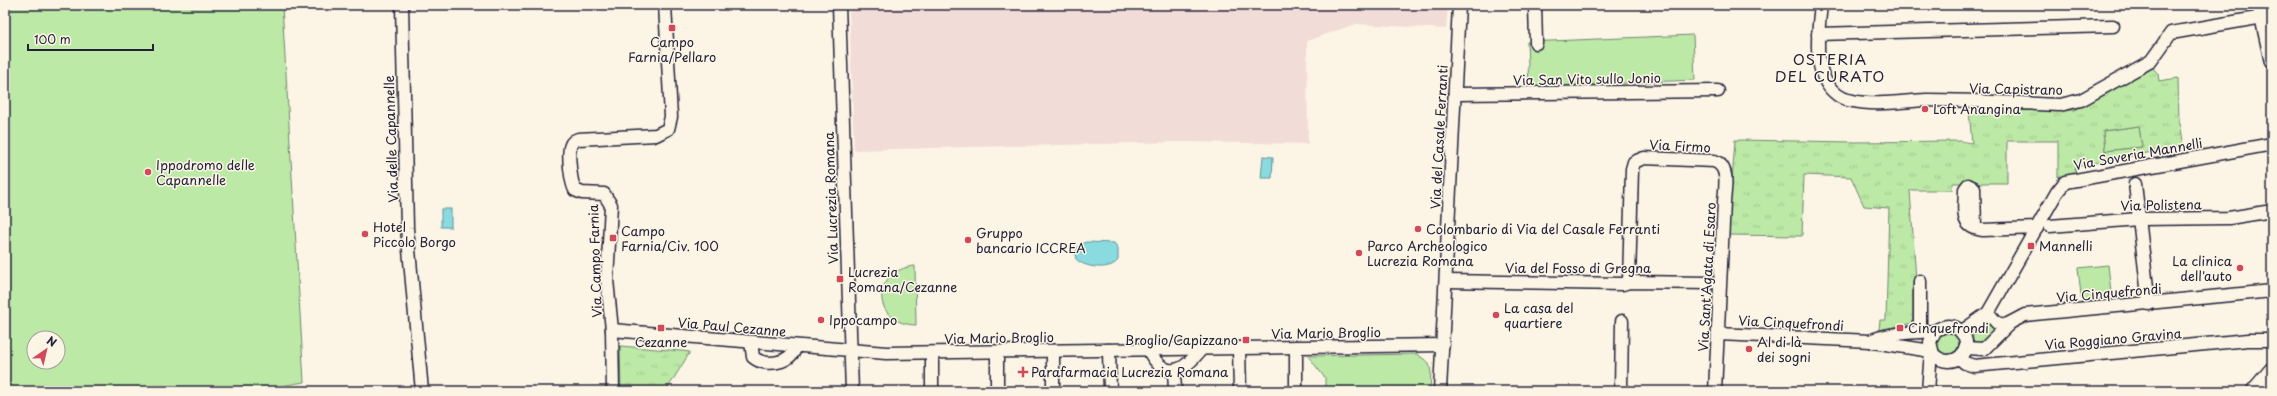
<svg xmlns="http://www.w3.org/2000/svg" width="2277" height="396" font-family="'Playpen Sans',sans-serif">
<style>
.built{fill:#f2dcd7}
.green{fill:#bde9a6;stroke:#708670;fill-rule:evenodd}
.park{fill:url(#park-tufts);stroke:#708670;fill-rule:evenodd}
.water{fill:#89dbdf;stroke:#60919d}
.lines{fill:none;stroke-linecap:round;stroke-linejoin:round}
.minor-casing{stroke:#22223b;stroke-width:15}
.major-casing{stroke:#22223b;stroke-width:18}
.minor{stroke:#fcf5e5;stroke-width:12}
.major{stroke:#fcf5e5;stroke-width:15}
.poi-dot{fill:#d1495b;stroke:#fcf5e5;stroke-width:1.5}
.labels{text-anchor:middle;stroke-width:3;stroke-linejoin:round;paint-order:stroke}
.poi-label{font-size:13px;fill:#22223b;stroke:#fcf5e5;text-anchor:start}
.street-label{font-size:13px;fill:#22223b;stroke:#fcf5e5}
.quarter-label{font-size:15px;letter-spacing:1px;fill:#22223b;stroke:#fcf5e5}
</style>
<defs>
<pattern id="park-tufts" width="24" height="20" patternUnits="userSpaceOnUse"><rect width="24" height="20" fill="#bde9a6"/><path d="M3 7l-1-3M5 7V3M7 7l1-3M15 17l-1-3M17 17v-4M19 17l1-3" fill="none" stroke="#a2c890"/></pattern>
</defs>
<rect width="100%" height="100%" fill="#fcf5e5"/>
<filter id="ink" filterUnits="userSpaceOnUse"><feTurbulence type="fractalNoise" baseFrequency=".025" numOctaves="2"/><feDisplacementMap in="SourceGraphic" scale="8" xChannelSelector="R" yChannelSelector="G"/><feConvolveMatrix kernelMatrix="1 2 1 2 8 2 1 2 1" color-interpolation-filters="sRGB"/></filter>
<g filter="url(#ink)">
<!-- built -->
<path class="built" d="M849,5H1448L1446,29L1356,24L1307,41L1308,144L1179,142L854,150Z"/>
<!-- green -->
<g class="green">
<path d="M5,5H282L304,382L253,391H5ZM34,338H58V362H34Z"/>
<path d="M1693,35L1695,80L1529,87L1527,42Z"/>
<path d="M2139,126L2142,147L2105,151L2103,131Z"/>
<path d="M2108,265L2112,301L2082,304L2078,268Z"/>
<path d="M915,266L916,325C871,324 870,270 915,266Z"/>
<path d="M1988,321L1996,330L1983,343H1974C1969,332 1980,327 1988,321Z"/>
<circle cx="1948" cy="343" r="11"/>
<path d="M1417,354L1429,363L1431,372L1430,391H1325V378L1308,356Z"/>
</g>
<!-- park -->
<g class="park">
<path d="M2153,68L2158,74L2159,81L2178,78L2179,124L2183,146L2075,167L2076,174L2058,177V141H2007V183H1953L1952,190H1910L1916,280H1913V323L1879,330L1880,320H1886L1889,208L1864,206L1851,177L1804,175L1802,236L1728,235L1735,140L1856,142L1960,141L1972,143L1969,111L2075,110ZM2139,126L2142,147L2105,151L2103,131Z"/>
<path d="M620,346L681,351L690,352L666,391H621Z"/>
</g>
<!-- water -->
<g class="water">
<path d="M1263,156L1273,157L1272,178H1261Z"/>
<rect x="441" y="209" width="10" height="18"/>
<path d="M1086,242L1114,243L1118,248V260C1111,271 1084,268 1076,259C1073,251 1078,244 1086,242Z"/>
</g>
<g class="lines">
<!-- minor casing -->
<g class="minor-casing">
<g id="minor">
<path d="M402,5L407,228L422,391"/>
<path d="M839,5L852,391"/>
<path d="M1535,5L1536,43"/>
<path d="M1821,5C1818,31 1812,72 1834,92C1839,97 1846,100 1853,101C1876,106 1903,101 1926,100C1970,100 2015,103 2060,105L2081,100L2151,61L2171,33L2263,17"/>
<path d="M1818,34L2113,26"/>
<path d="M1455,94L1718,91"/>
<path d="M2135,184L2149,304"/>
<path d="M2050,226L2139,219L2229,218L2272,211"/>
<path d="M1975,228L1974,188L1968,185L1965,189C1965,209 1958,227 1983,230L2037,228"/>
<path d="M1447,281L1623,284L1629,282L1710,283"/>
<path d="M1920,281V332"/>
<path d="M1629,282L1632,169L1634,162L1644,158L1714,161C1730,166 1725,188 1724,202L1715,391"/>
<path d="M1988,313L1997,323L2006,325L2025,315L2272,291"/>
<path d="M612,330L886,353L1443,345"/>
<path d="M1961,332L1988,313L2057,192L2065,182L2272,144"/>
<path d="M1718,334L1870,341C1885,334 1905,333 1921,332C1925,331 1930,332 1934,331C1938,330 1942,326 1948,326C1953,326 1958,328 1961,332C1977,349 1952,373 1933,354L1930,342L1935,331"/>
<path d="M751,342L753,357C766,368 792,363 796,346"/>
<path d="M1873,342L1931,351"/>
<path d="M1296,347V391"/>
<path d="M1239,348L1240,391"/>
<path d="M1965,348L1984,349L2009,324"/>
<path d="M1148,349C1165,382 1183,373 1202,348"/>
<path d="M1109,350L1110,391"/>
<path d="M1053,351V391"/>
<path d="M932,353V391"/>
<path d="M1959,358L1965,363L1974,366L2248,340H2272"/>
<path d="M1174,370L1175,391"/>
<path d="M613,391L612,330L607,280L611,205L604,194L582,193L575,190C571,183 567,152 571,145C572,141 575,140 578,139L656,135L668,129L671,117L665,5"/>
<path d="M997,391V352"/>
<path d="M1440,391L1459,5"/>
<path d="M1621,391L1622,321"/>
<path d="M1928,391L1931,351"/>
</g>
</g>
<!-- major casing -->
<g class="major-casing">
<g id="major">
<path d="M2260,5L2272,60"/>
<path d="M2254,391L2272,370"/>
</g>
</g>
<!-- minor -->
<use href="#minor" class="minor"/>
<!-- major -->
<use href="#major" class="major"/>
</g>
</g>
<!-- markers -->
<g class="poi-dot">
<rect x="668" y="24" width="8" height="8" rx="2"/>
<circle cx="1925" cy="109" r="4"/>
<circle cx="148" cy="172" r="4"/>
<circle cx="1418" cy="229" r="4"/>
<circle cx="365" cy="234" r="4"/>
<rect x="609" y="234" width="8" height="8" rx="2"/>
<circle cx="968" cy="240" r="4"/>
<rect x="2027" y="242" width="8" height="8" rx="2"/>
<circle cx="1359" cy="253" r="4"/>
<circle cx="2240" cy="268" r="4"/>
<rect x="836" y="275" width="8" height="8" rx="2"/>
<circle cx="1496" cy="315" r="4"/>
<circle cx="821" cy="320" r="4"/>
<rect x="657" y="324" width="8" height="8" rx="2"/>
<rect x="1896" y="324" width="8" height="8" rx="2"/>
<rect x="1242" y="336" width="8" height="8" rx="2"/>
<circle cx="1749" cy="349" r="4"/>
<path d="M1021 366h4v4h4v4h-4v4h-4v-4h-4v-4h4z"/>
</g>
<g class="labels">
<!-- poi labels -->
<g class="poi-label">
<text x="672" y="47" text-anchor="middle">Campo<tspan x="672" dy="15">Farnia/Pellaro</tspan></text>
<text x="1933" y="114">Loft Anangina</text>
<text x="156" y="170">Ippodromo delle<tspan x="156" dy="15">Capannelle</tspan></text>
<text x="373" y="232">Hotel<tspan x="373" dy="15">Piccolo Borgo</tspan></text>
<text x="1426" y="234">Colombario di Via del Casale Ferranti</text>
<text x="621" y="236">Campo<tspan x="621" dy="15">Farnia/Civ. 100</tspan></text>
<text x="976" y="238">Gruppo<tspan x="976" dy="15">bancario ICCREA</tspan></text>
<text x="1367" y="251">Parco Archeologico<tspan x="1367" dy="15">Lucrezia Romana</tspan></text>
<text x="2039" y="251">Mannelli</text>
<text x="2232" y="266" text-anchor="end">La clinica<tspan x="2232" dy="15">dell'auto</tspan></text>
<text x="848" y="277">Lucrezia<tspan x="848" dy="15">Romana/Cezanne</tspan></text>
<text x="1504" y="313">La casa del<tspan x="1504" dy="15">quartiere</tspan></text>
<text x="829" y="325">Ippocampo</text>
<text x="1908" y="333">Cinquefrondi</text>
<text x="1238" y="345" text-anchor="end">Broglio/Capizzano</text>
<text x="661" y="347" text-anchor="middle">Cezanne</text>
<text x="1757" y="347">Al di là<tspan x="1757" dy="15">dei sogni</tspan></text>
<text x="1031" y="377">Parafarmacia Lucrezia Romana</text>
</g>
<!-- street labels -->
<g class="street-label">
<text transform="translate(1587 79) rotate(-1)" y="5">Via San Vito sullo Jonio</text>
<text transform="translate(2016 89) rotate(1)" y="5">Via Capistrano</text>
<text transform="translate(1439 137) rotate(-87)" y="5">Via del Casale Ferranti</text>
<text transform="translate(391 139) rotate(-92)" y="5">Via delle Capannelle</text>
<text transform="translate(1680 146) rotate(3)" y="5">Via Firmo</text>
<text transform="translate(2138 154) rotate(-10)" y="5">Via Soveria Mannelli</text>
<text transform="translate(831 198) rotate(-92)" y="5">Via Lucrezia Romana</text>
<text transform="translate(2161 205) rotate(-1)" y="5">Via Polistena</text>
<text transform="translate(595 261) rotate(-92)" y="5">Via Campo Farnia</text>
<text x="1578" y="273">Via del Fosso di Gregna</text>
<text transform="translate(1707 277) rotate(-87)" y="5">Via Sant'Agata di Esaro</text>
<text transform="translate(2109 293) rotate(-5)" y="5">Via Cinquefrondi</text>
<text transform="translate(1791 323) rotate(3)" y="5">Via Cinquefrondi</text>
<text transform="translate(732 327) rotate(5)" y="5">Via Paul Cezanne</text>
<text transform="translate(1326 333) rotate(-1)" y="5">Via Mario Broglio</text>
<text transform="translate(999 338) rotate(-1)" y="5">Via Mario Broglio</text>
<text transform="translate(2113 339) rotate(-5)" y="5">Via Roggiano Gravina</text>
</g>
<!-- quarter labels -->
<g class="quarter-label">
<text x="1830" y="65">OSTERIA<tspan x="1830" dy="17">DEL CURATO</tspan></text>
</g>
</g>
<!-- margin -->
<rect width="2277" height="396" fill="none" stroke="#fcf5e5" stroke-width="20"/>
<rect x="10" y="10" width="2257" height="376" fill="none" stroke="#22223b" stroke-width="1.5" filter="url(#ink)"/>
<!-- north arrow -->
<g transform="translate(46 350) rotate(34)"><circle r="19" fill="#fcf5e5" stroke="#a5a1a1"/>
<path d="M0-3L7 15L0 10L-7 15Z" fill="#d1495b"/>
<text y="-6" font-size="11" font-weight="bold" text-anchor="middle" fill="#22223b">N</text>
</g>
<!-- scale -->
<path d="M28 44v6h125v-6" fill="none" stroke="#22223b" stroke-width="2"/>
<text x="34" y="44" font-size="12" fill="#22223b" stroke="#fcf5e5" stroke-width="3" paint-order="stroke">100 m</text>
</svg>
